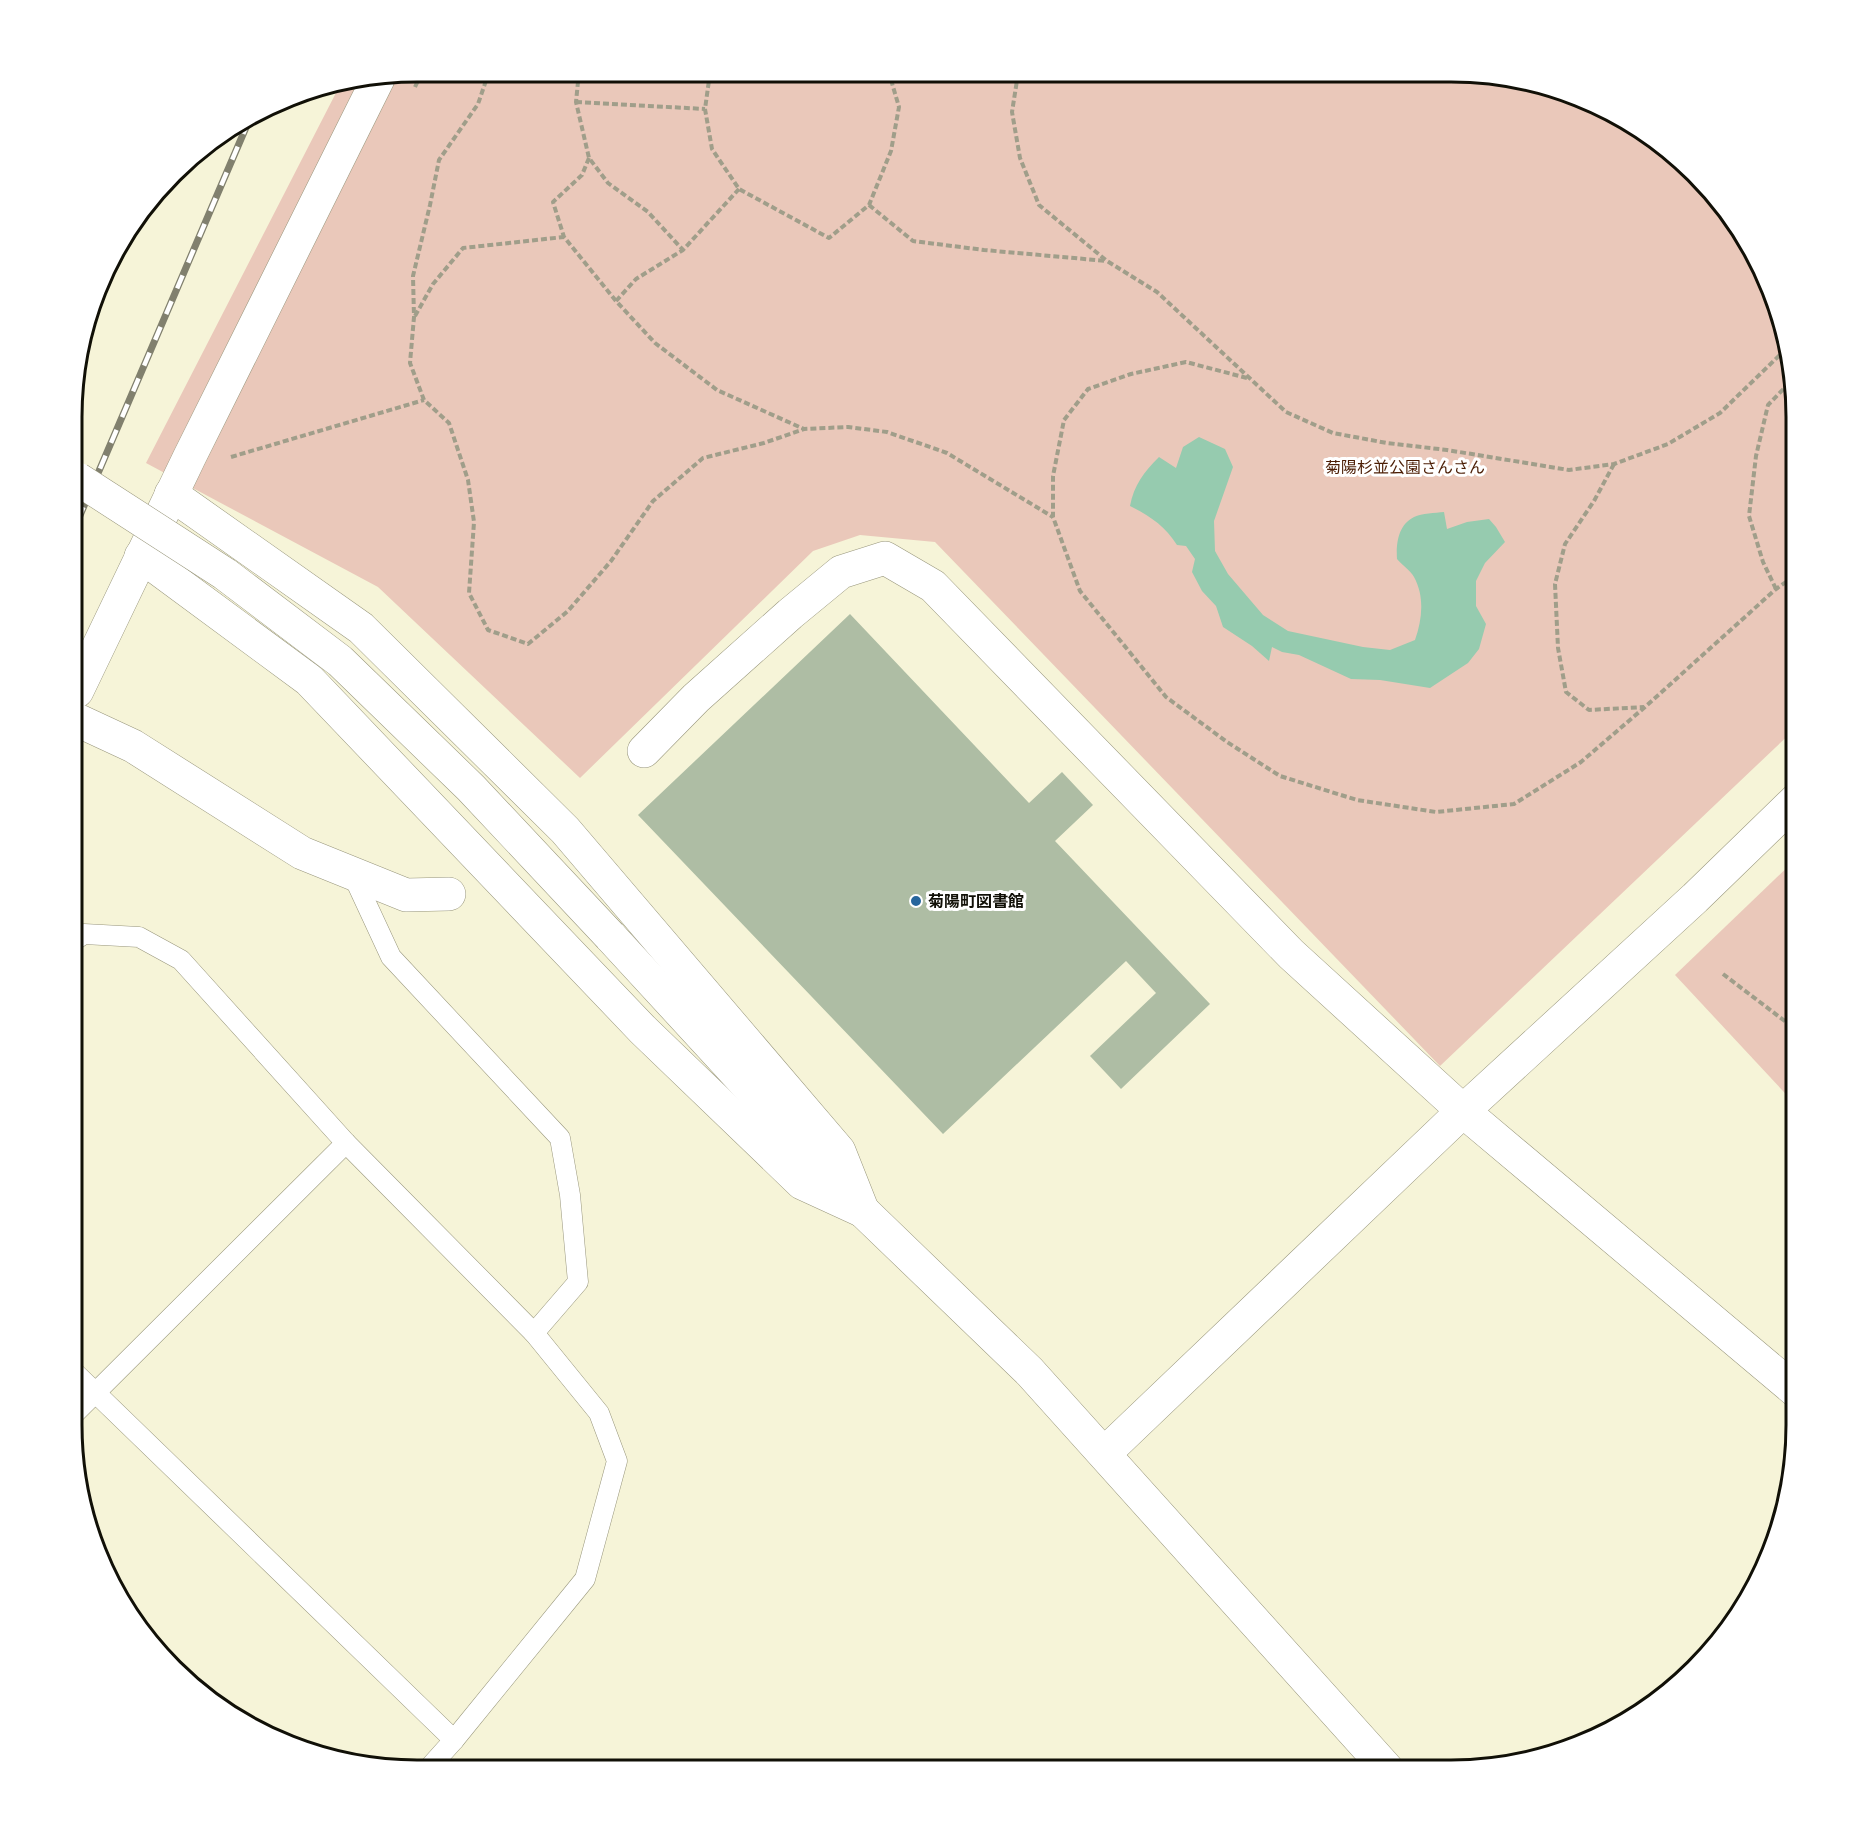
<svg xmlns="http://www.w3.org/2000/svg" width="1869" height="1842" font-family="'PT Sans','Noto Sans JP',sans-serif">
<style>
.green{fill:#eac8ba}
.water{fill:#96cbaf}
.building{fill:#aebda4}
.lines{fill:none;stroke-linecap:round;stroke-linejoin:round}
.service-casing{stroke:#98967c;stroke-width:21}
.minor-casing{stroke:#98967c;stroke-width:34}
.tertiary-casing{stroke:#98967c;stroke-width:34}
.path{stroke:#a09e8a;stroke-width:4;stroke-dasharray:6 3;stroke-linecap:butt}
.service{stroke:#fff;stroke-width:20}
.minor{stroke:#fff;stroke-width:33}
.tertiary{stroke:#fff;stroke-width:33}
.rail-casing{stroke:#81806e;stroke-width:7}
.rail{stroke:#fff;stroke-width:4.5;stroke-dasharray:14;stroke-linecap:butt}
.tertiary-bridge-casing{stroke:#98967c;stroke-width:34;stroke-linecap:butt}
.tertiary-bridge{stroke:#fff;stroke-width:33}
.poi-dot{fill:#27669d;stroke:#fff;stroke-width:2}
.labels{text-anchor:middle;stroke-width:6;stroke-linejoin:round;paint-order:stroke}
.park-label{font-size:16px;fill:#4b1d04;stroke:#fff}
.poi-label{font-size:16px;font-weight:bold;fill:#111007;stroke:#fff;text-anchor:start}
.rim{fill:none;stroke:#111007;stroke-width:3}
</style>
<rect width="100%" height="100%" fill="#f6f4d8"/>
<g class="green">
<path d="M418,72l1078,3 128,43 102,90 53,98 17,90v332l-356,338 -505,-524 -75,-7 -47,16 -233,227 -202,-191 -232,-124 194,-378z"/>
<path d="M1796,859v246l-121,-130z"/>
</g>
<path class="water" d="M1199,437l26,12 8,18 -19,54 1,30 13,23 35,41 25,16 75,16 27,3 25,-10c7,-20 10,-43 -1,-63 -3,-6 -12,-12 -17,-18 -1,-15 1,-34 17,-42 8,-4 21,-4 30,-5l3,17 20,-7 22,-3 7,8 9,15 -20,21 -9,18v25l10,18 -7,25 -11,14 -38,25 -50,-8 -29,-1 -52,-24 -17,-3 -10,-5 -3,14 -17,-15 -29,-19 -7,-21 -14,-15 -10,-19 3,-13 -9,-13 -9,-1c-12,-19 -27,-29 -47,-39 4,-21 14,-34 29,-49l17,11 7,-21z"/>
<path class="building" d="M850,614l179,189 33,-31 31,33 -38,36 155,163 -89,85 -31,-33 66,-63 -30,-32 -183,173 -305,-319z"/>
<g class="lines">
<g class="service-casing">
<g id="service">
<path d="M352,873l39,84 169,181 10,57 8,87 -44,51"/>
<path d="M75,940l9,-6 55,3 42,23 165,183 188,190 65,80 18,48 -32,118 -131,161 -26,29"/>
<path d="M73,1371l381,369"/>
<path d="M73,1415l273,-272"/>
</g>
</g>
<g class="minor-casing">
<g id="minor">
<path d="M171,494l190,134 204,202 274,321 23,58"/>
<path d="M141,556l168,124 334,350 159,153 61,28"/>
<path d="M77,691l112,-233 189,-379"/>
<path d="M77,720l56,26 169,107 104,42 43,-1"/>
<path d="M644,751l52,-53 94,-84 51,-42 44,-14 48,28 358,368 172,157 333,280"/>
</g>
</g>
<g class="tertiary-casing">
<g id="tertiary">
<path d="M610,936l253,275 167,161 357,397"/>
<path d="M1105,1453l358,-342 232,-213 101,-98"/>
</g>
</g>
<g class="path">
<path d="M489,72l-11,32 -39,56 -9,45 -17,71 1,41 -4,46 14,37 25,23 19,57 6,42 -5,71 19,37 40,14 40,-33 43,-50 42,-60 50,-43 61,-15 40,-14"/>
<path d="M579,72l-3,30 13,56 19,25 40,29 35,38"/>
<path d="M710,73l-5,36 7,40 27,40 90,49 40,-33 22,-54 8,-44 -10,-34"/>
<path d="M1018,74l-6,38 8,46 19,47 68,56 50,31 129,120 47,21 54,10 60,7 122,20 45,-6 54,-20 52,-31 67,-65"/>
<path d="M415,87l7,-15"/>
<path d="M576,102l129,7"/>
<path d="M589,158l-7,17 -29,27 11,35 52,64 39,42 62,47 87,39 44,-2 39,5 60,21 106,64"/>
<path d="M869,205l44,36 71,9 123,11"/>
<path d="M616,301l20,-22 47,-29 56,-61"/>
<path d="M415,316l18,-32 30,-36 101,-11"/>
<path d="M1247,378l-61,-16 -55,12 -43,15 -24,31 -11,56v41l27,74 86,106 61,45 53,34 77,24 79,12 78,-8 67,-42 64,-55 131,-118 20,-14"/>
<path d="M231,457l193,-57"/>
<path d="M1614,464l-20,37 -29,43 -10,40 3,64 8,44 23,18 55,-3"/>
<path d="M1776,589l-13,-27 -14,-46 7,-60 12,-51 25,-26"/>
<path d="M1723,974l67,51"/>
</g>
<use href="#service" class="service"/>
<use href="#minor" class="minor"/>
<use href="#tertiary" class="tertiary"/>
<g class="rail-casing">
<path id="rail" d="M78,520l169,-395"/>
</g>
<use href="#rail" class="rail"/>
<g class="tertiary-bridge-casing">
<path id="tertiary-bridge" d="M78,479l147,95 115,87 131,127 139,148"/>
</g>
<use href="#tertiary-bridge" class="tertiary-bridge"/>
</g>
<circle class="poi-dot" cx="916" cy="901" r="6"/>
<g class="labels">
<g class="park-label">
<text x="1405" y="473">菊陽杉並公園さんさん</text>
</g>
<g class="poi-label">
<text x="928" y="907">菊陽町図書館</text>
</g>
</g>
<path d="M0 0H1869V1842H0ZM417 82H1451A335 335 0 0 1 1786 417V1425A335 335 0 0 1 1451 1760H417A335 335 0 0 1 82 1425V417A335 335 0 0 1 417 82Z" fill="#fff" fill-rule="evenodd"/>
<path class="rim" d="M417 82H1451A335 335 0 0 1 1786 417V1425A335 335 0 0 1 1451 1760H417A335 335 0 0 1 82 1425V417A335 335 0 0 1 417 82Z"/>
</svg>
